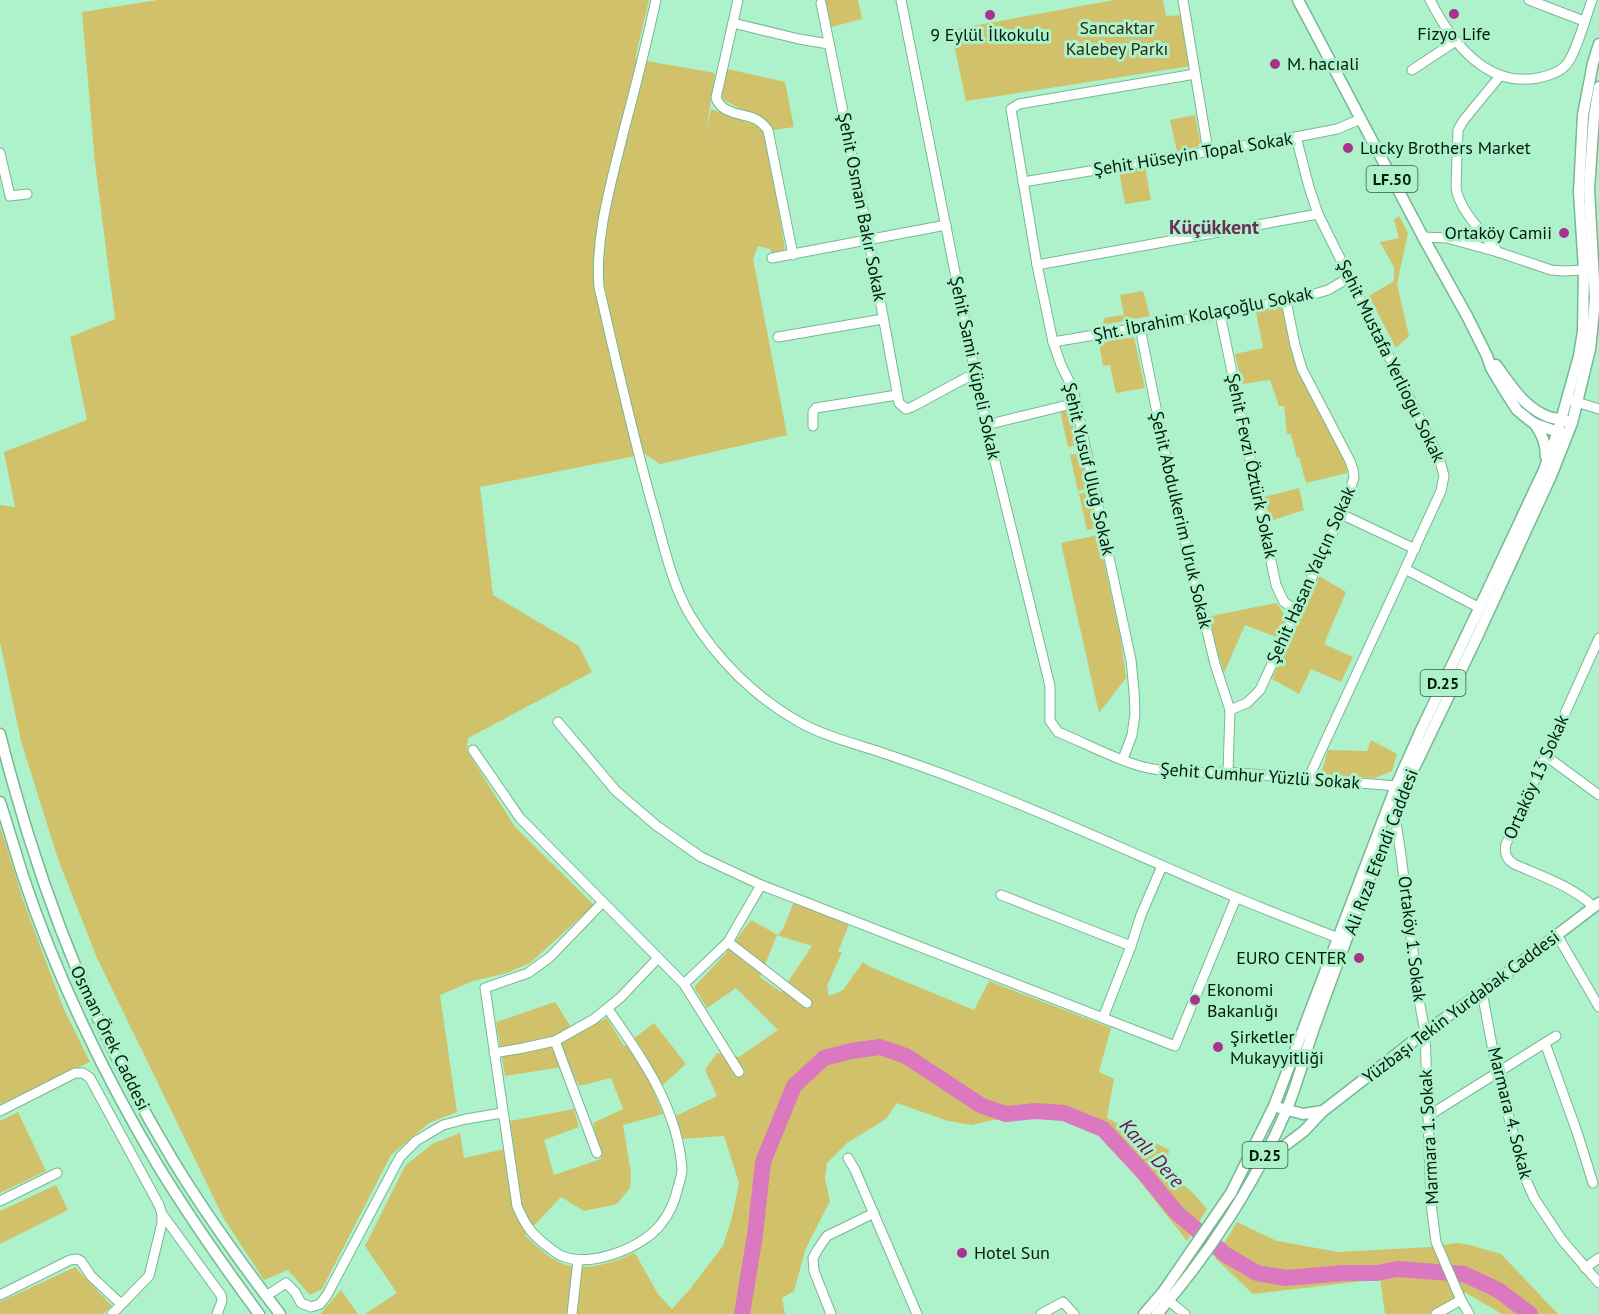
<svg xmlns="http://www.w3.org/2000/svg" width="1599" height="1314" font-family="'PT Sans',sans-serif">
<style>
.green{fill:#d1c16a;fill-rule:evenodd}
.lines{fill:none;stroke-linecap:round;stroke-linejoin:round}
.river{stroke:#dc78bf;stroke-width:16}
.minor-casing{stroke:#76b893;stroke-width:11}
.major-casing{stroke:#76b893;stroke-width:13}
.minor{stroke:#fff;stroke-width:9}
.major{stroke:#fff;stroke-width:10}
.poi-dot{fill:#a8338c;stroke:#aef2cb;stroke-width:2}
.labels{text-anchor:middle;stroke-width:6;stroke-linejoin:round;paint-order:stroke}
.shield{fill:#aef2cb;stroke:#365d48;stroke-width:1.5}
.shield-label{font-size:16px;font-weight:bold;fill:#021d10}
.park-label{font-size:18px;fill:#2d2914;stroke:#aef2cb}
.poi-label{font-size:18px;fill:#021d10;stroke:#aef2cb;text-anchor:start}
.street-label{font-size:18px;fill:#021d10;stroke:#aef2cb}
.neighbourhood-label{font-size:20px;font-weight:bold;fill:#692f59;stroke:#aef2cb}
.water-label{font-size:20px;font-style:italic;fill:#6b1058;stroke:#aef2cb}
</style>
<rect width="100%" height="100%" fill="#aef2cb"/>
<g class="green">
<path d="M158,0h491l-14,59 80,14 -9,60 5,-24 47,17 9,11 18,113 -13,3 -2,-4 -12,-3 -5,13 34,176 -127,29 -15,-10 -165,33 13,108 86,51 13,26 -124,66 -1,13 48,76 79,78 -64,58 -23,10 -34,8 -33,14 17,117 -28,11 -38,32 -69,134 -12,6 -22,-25 -24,10 -40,-61 -127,-261 -39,-99 -37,-118 -21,-99v-137l15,2 -11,-55 83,-32 -17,-83 45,-18 -20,-156 -13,-151z"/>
<path d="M824,0h34l4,19 -31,8z"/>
<path d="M1114,0h49l3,16 16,-1 9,51 -225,35 -15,-71z"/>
<path d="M727,69l58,13 9,45 -21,3 -9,-12 -29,-12 -11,-6 -3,-6z"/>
<path d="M1195,115l6,31 -24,5 -7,-31z"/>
<path d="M1145,166l6,34 -26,4 -6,-34z"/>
<path d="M1399,216l9,17 -11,51 12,52 -13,12 -27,-52 25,-15v-14l-14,-25 19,-4 -5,-18z"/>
<path d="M1143,291l7,25 -47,9 1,-7 20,-3 -4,-20z"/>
<path d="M1282,307l18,65 46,88 1,13 -41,10 -7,-26 -2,1 -6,-24h-4l-3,-28h-5l-9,-26 -28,4 -7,-30 28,-6 -7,-36z"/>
<path d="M1134,337l11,51 -29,5 -6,-28 -7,1 -4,-24z"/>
<path d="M1069,409l9,36 -10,2 -8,-36z"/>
<path d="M1080,453l8,35 -10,3 -8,-36z"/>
<path d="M1299,488l5,22 -34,11 -6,-24z"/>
<path d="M1089,492l8,36 -10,2 -8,-36z"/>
<path d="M1098,535l23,105 5,38 -27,35 -38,-170z"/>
<path d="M1319,576l27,16 -22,52 29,13 -12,25 -30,-13 -12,25 -27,-15z"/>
<path d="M1276,603c13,14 9,19 3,35l-34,-13 -21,48 -17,-56z"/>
<path d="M1371,740l26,14 -5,17 -17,7 -54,-4 7,-24 39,1z"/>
<path d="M0,826l23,74 40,107 27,55 -90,42z"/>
<path d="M794,902l55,22 -11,28h4l-15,34 2,10 14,-6 20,-28 5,4 106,44 15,-29 122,47 -12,44 15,7 -7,39 62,32 -3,20 26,22 15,17 -20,32 -63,-80 -25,-26 -35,-17 -29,-2 -42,4 -21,5 -24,-4 -51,-18 -11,16 -39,24 -20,20 -2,16 5,22 -24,47 -12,43 -12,7 3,16h-420l32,-21 -32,-47 40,-80 27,-22 28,-11 4,25 50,-11 -4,-26 64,-12 5,18 -35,13 10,35 47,-16 -8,-36 30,-14 -12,-31 -32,8 -10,-20 -64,10 -9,-54 59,-20 21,33 31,-17 17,28 30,-23 32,41 -32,29 9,21 -40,11 8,48 -1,15 -13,16 -33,7 -23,-14 -36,38c7,7 14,13 21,19 28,23 59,11 89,-1l23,41 14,15 18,-20 33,-43 9,-29 7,-34 -15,-47 -43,3 -5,-23 41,-20 -12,-26 12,-17 22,4 39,-27 -42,-42 -29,20 -13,-21 33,-35 24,-32 27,15 5,-6zM777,935l35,11 -31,46 -21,-15z"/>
<path d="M18,1112l28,59 -46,22v-72z"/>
<path d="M56,1185l12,25 -68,34v-33z"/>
<path d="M1237,1222l40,19 61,11 92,-5 27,-4 13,2 31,9 57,60h-56l-36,-21 -38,21h-43l-5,-35 -127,15 -38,-36z"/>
<path d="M75,1267l37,39 -9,8h-103v-12z"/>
<path d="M341,1290l17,24h-38z"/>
</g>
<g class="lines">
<path class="river" d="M742,1314l13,-79 8,-73 31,-76 30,-28 27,-7 29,-4 26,9 76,50 24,8 29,-3 29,2 39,16 41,44 32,39 50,43 31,18 29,5 58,-5h33l20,-4 67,5 34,16 32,24"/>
<g class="minor-casing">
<g id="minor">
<path d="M656,0c-10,45 -21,89 -33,134 -12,50 -28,102 -24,153 18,78 35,155 57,231 9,33 17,68 34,97 27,45 66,83 111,108 24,13 51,20 76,28 36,12 72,25 107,39 84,33 166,71 249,106 35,15 70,28 105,42"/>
<path d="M738,0l-22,98c6,16 24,15 37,20 6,2 11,7 15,12l25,125"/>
<path d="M901,0l74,373 11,52 64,261v35l8,11c27,11 54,26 82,34 29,8 59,7 88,6l168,14"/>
<path d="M1183,0l25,151"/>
<path d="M1430,0c21,41 55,88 108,78 10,-2 21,-5 28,-13 10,-11 20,-49 26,-65"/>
<path d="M1529,0l55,21"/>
<path d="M821,3l48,237 30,163 7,6 6,-2 63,-34"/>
<path d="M733,23l66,16 30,5"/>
<path d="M1412,70l44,-29"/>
<path d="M1296,137l13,50 9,27 121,243 5,19 -3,15 -133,288"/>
<path d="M0,153l10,43 17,-2"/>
<path d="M1023,182l273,-45 41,-8 24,-10"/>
<path d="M1423,237l24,1 51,14 53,18 13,1 20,-1"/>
<path d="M1498,252c-14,-18 -40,-43 -42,-65l2,-57 5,-9 37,-45"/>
<path d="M772,258l174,-33"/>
<path d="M1037,265l281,-51"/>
<path d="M1220,314l56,271 8,17 12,8"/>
<path d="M1140,328l31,154 44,182 15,46"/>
<path d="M778,337l105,-18"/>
<path d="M1053,342l167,-28 84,-17 24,-7 22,-13"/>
<path d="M1570,400l29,9"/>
<path d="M986,425l90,-22"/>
<path d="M813,426v-14l3,-4 81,-13"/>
<path d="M1341,514l74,35"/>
<path d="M1405,569l75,39"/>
<path d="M558,722l58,69 41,35 44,31 60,28 414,161 61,-148"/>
<path d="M473,750l47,68 164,166 55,88"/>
<path d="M1546,756l53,39"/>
<path d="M1123,759l9,-24 3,-21 -1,-23 -3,-31 -58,-271 -12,-24 -8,-23 -16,-77 -26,-156 8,-5 176,-30"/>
<path d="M1228,772l2,-62 17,-7 13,-13 81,-176 13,-36 -1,-8 -3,-9 -48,-92 -7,-24 -9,-44"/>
<path d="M1394,810l7,45 18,145 6,32 6,171 5,39 25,58 8,14"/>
<path d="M1001,895l130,51"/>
<path d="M603,902l-53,55 -22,16 -43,15 32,218c9,21 15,29 34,43 3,2 7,6 11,7 28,12 81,-8 99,-32 9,-11 14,-23 17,-37 2,-6 4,-12 4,-18 -4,-60 -40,-112 -74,-160"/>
<path d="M1594,907c-22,-21 -53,-31 -80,-43 -8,-5 -10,-11 -8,-20l93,-206"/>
<path d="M1557,935l42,72"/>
<path d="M728,942l79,61"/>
<path d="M684,984l44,-42 33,-57"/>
<path d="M1482,992l15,80 27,103 10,23 28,42 37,43"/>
<path d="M1103,1018l28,-72 10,-31 21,-49"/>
<path d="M555,1041l42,112"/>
<path d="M1545,1043l32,89 16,51"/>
<path d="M494,1053l29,-5 32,-7 39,-22 27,-22 37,-39"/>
<path d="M0,1111l75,-38h8l7,5 69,127 3,9v9l-13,53 -37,38"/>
<path d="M1428,1116l128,-80"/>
<path d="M848,1158l7,12 62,144"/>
<path d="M0,1201l57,-28"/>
<path d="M162,1214l59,81 1,6 -5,13"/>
<path d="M1585,1268l14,-10"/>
<path d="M0,1295l70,-35 7,-1 4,2 10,15 30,28"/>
<path d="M266,1296l20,-13 9,9 6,11 10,4 9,-3 7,-9 73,-138 16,-16 27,-16 23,-6 36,-6"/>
<path d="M1169,1301l16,13"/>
<path d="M572,1314l6,-54"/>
<path d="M831,1314l-17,-43 -1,-13 5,-9 9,-13 47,-23"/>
<path d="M1041,1314l22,-12 11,12"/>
<path d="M1436,1314l25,-14"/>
</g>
</g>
<g class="major-casing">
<g id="major">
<path d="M1298,0l125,237 44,79 20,40 4,12 12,20 14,22 11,9 7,5 29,10"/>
<path d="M1496,365c15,20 28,43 53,52 6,2 13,2 19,5"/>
<path d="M1535,424c7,11 11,19 11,33"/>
<path d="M0,734c8,34 18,67 28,100 35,113 82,222 143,323 33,55 70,106 109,157"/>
<path d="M0,802c8,24 15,49 23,74 32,97 81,199 134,288 31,51 66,101 102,150"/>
<path d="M1393,812l84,-175 74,-161 21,-53 18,-74 2,-18 3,-32 -6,-110 5,-73 5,-29"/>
<path d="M1280,1108l23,6 20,-3"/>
<path d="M1263,1161l24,-17 17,-13 19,-20 102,-79 57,-40 117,-89"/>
<path d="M1144,1314l19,-22 68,-99 43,-87 122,-320 25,-56 55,-115 68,-145 14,-39 21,-75 4,-25 1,-61 -5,-78 4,-77 10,-52 6,-19"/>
<path d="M1157,1314c51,-58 99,-132 129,-203 13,-30 20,-63 32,-94 19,-54 40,-108 60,-162"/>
</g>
</g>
<use href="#minor" class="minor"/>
<use href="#major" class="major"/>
</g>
<g class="poi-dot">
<circle cx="1454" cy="14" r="6"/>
<circle cx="990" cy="15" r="6"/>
<circle cx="1275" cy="64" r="6"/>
<circle cx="1348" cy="148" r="6"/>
<circle cx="1564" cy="233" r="6"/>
<circle cx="1359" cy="958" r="6"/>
<circle cx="1195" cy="1000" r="6"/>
<circle cx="1218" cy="1047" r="6"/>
<circle cx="962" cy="1253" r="6"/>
</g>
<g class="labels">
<g class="shield">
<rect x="1366.5" y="166" width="51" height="26" rx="4.5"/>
<rect x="1420.5" y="670" width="45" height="26" rx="4.5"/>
<rect x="1242.5" y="1142" width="45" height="26" rx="4.5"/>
</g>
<g class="shield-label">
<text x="1392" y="185">LF.50</text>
<text x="1443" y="689">D.25</text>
<text x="1265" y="1161">D.25</text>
</g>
<g class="park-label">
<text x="1117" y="34">Sancaktar<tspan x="1117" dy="21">Kalebey Parkı</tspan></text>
</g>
<g class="poi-label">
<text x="1454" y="40" text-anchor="middle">Fizyo Life</text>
<text x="990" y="41" text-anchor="middle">9 Eylül İlkokulu</text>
<text x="1287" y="70">M. hacıali</text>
<text x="1360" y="154">Lucky Brothers Market</text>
<text x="1552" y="239" text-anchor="end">Ortaköy Camii</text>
<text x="1347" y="964" text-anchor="end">EURO CENTER</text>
<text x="1207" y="996">Ekonomi<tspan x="1207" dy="21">Bakanlığı</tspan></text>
<text x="1230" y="1043">Şirketler<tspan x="1230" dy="21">Mukayyitliği</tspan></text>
<text x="974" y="1259">Hotel Sun</text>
</g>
<g class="street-label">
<text transform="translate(1193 154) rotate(-9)" y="6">Şehit Hüseyin Topal Sokak</text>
<text transform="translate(862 207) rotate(79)" y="6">Şehit Osman Bakır Sokak</text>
<text transform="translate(1203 314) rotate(-11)" y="6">Şht. İbrahim Kolaçoğlu Sokak</text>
<text transform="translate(1391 361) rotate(64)" y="6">Şehit Mustafa Yerliogu Sokak</text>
<text transform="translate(975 368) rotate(78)" y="6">Şehit Sami Küpeli Sokak</text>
<text transform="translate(1252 466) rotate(78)" y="6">Şehit Fevzi Öztürk Sokak</text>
<text transform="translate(1089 469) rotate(77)" y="6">Şehit Yusuf Uluğ Sokak</text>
<text transform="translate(1181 520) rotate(77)" y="6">Şehit Abdulkerim Uruk Sokak</text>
<text transform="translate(1311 575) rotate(-66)" y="6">Şehit Hasan Yalçın Sokak</text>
<text transform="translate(1260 776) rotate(4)" y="6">Şehit Cumhur Yüzlü Sokak</text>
<text transform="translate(1536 777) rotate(-66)" y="6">Ortaköy 13 Sokak</text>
<text transform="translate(1381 852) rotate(-69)" y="6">Ali Rıza Efendi Caddesi</text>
<text transform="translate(1412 939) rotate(83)" y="6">Ortaköy 1. Sokak</text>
<text transform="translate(1461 1007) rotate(-37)" y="6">Yüzbaşı Tekin Yurdabak Caddesi</text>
<text transform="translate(110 1038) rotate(64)" y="6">Osman Örek Caddesi</text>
<text transform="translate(1510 1113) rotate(76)" y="6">Marmara 4. Sokak</text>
<text transform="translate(1429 1137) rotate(-93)" y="6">Marmara 1. Sokak</text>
</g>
<g class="neighbourhood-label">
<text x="1214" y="234">Küçükkent</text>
</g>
<g class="water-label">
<text transform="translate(1152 1153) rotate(48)" y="7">Kanlı Dere</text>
</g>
</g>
</svg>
